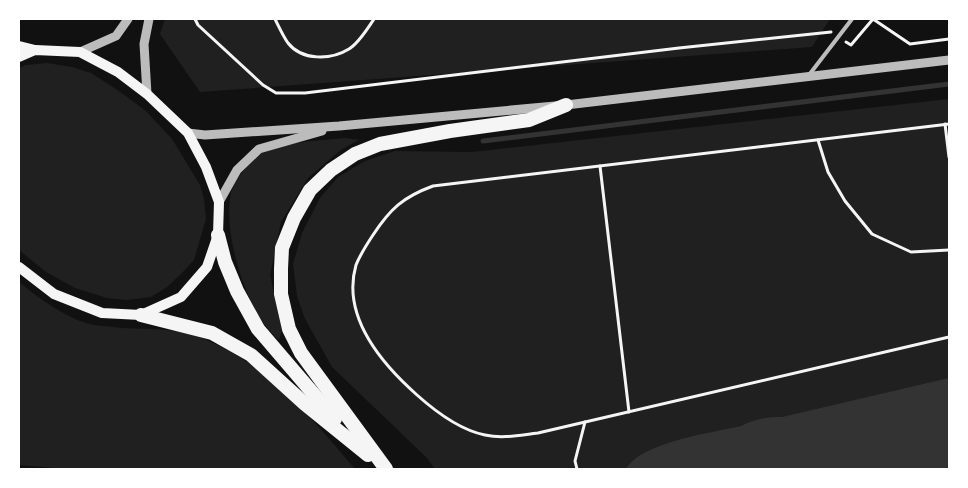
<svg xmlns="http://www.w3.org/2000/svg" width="968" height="488" font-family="Poppins,sans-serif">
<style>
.green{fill:#202020}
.water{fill:#333}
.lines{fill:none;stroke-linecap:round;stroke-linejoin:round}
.stream{stroke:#333;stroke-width:5}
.path{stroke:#f5f5f5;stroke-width:3}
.service{stroke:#bcbcbc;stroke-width:4}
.tertiary{stroke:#bcbcbc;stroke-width:9}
.secondary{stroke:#f5f5f5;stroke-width:10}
.trunk{stroke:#f5f5f5;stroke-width:14}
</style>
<rect width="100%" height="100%" fill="#111"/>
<g class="green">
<path d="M165,19h665l-18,28 -612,45 -40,-58z"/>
<path d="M47,63l25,4 19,6 25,16 30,22 26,28 28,46 4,14 2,20 -12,41 -13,14 -14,13 -16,10 -24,3 -20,-2 -32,-10 -29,-16 -27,-22v-182l7,-3z"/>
<path d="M949,99v370h-514l-9,-12 -94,-90 -27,-48 -8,-23 -4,-32 9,-31 18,-35 18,-21 27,-16 30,-10 77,1z"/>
<path d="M345,138l14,2 -17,9 -34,29 -27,44 -11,53 12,55 -3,10c-32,-25 -57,-107 -48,-147 2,-9 18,-32 26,-37 23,-15 62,-15 88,-18z"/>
<path d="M19,282c18,15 39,30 61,39 9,4 23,5 33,6 26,3 51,0 76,7 71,21 120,81 166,135h-288l-48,-4z"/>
</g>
<path class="water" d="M949,378v91h-323c16,-27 85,-36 115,-43 14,-7 25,-9 41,-9z"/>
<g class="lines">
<path class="stream" d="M483,141l466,-57"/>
<g class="path">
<path d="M195,19l3,6 65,60 13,8h29l374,-45 152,-16"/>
<path d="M275,19c4,8 8,17 13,24 14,18 43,17 61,6 10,-6 19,-21 25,-30"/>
<path d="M846,42l5,3 22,-26 37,25 39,-5"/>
<path d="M945,124l4,33"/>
<path d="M949,124l-516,62c-30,11 -43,23 -60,49 -6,9 -13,20 -17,30 -15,52 26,99 61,130 19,17 43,35 68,40 18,4 35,0 53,-2l411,-96"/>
<path d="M818,140l10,32 17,29 27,33 39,18 38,-2"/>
<path d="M600,166l29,246"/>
<path d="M577,469l-2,-8 10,-39"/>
</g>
<path class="service" d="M809,75l43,-56"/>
<g class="tertiary">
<path d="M80,52l36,-16 12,-17"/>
<path d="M147,94l-3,-50 5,-25"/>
<path d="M188,133l17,2 134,-9 227,-21 383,-45"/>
<path d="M219,202l18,-32 22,-21 63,-18"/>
</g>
<g class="secondary">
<path d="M19,46l16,4"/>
<path d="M19,57l16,-7 45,2 38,20 29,22 41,39 18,34 13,35 -1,33 -11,32 -26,30 -40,18 -39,-2 -48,-19 -35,-27"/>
</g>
<g class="trunk">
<path d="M218,235l7,27 12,29 21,38 77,90"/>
<path d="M141,315l71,18 39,22 54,49 63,51"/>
<path d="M386,469l-85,-116 -12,-24 -8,-35v-25l1,-21 12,-30 16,-28 21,-20 24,-16 25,-10 70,-13 79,-11 37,-15"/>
</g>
</g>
<rect width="968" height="488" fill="none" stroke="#ffffff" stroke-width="40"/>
</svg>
